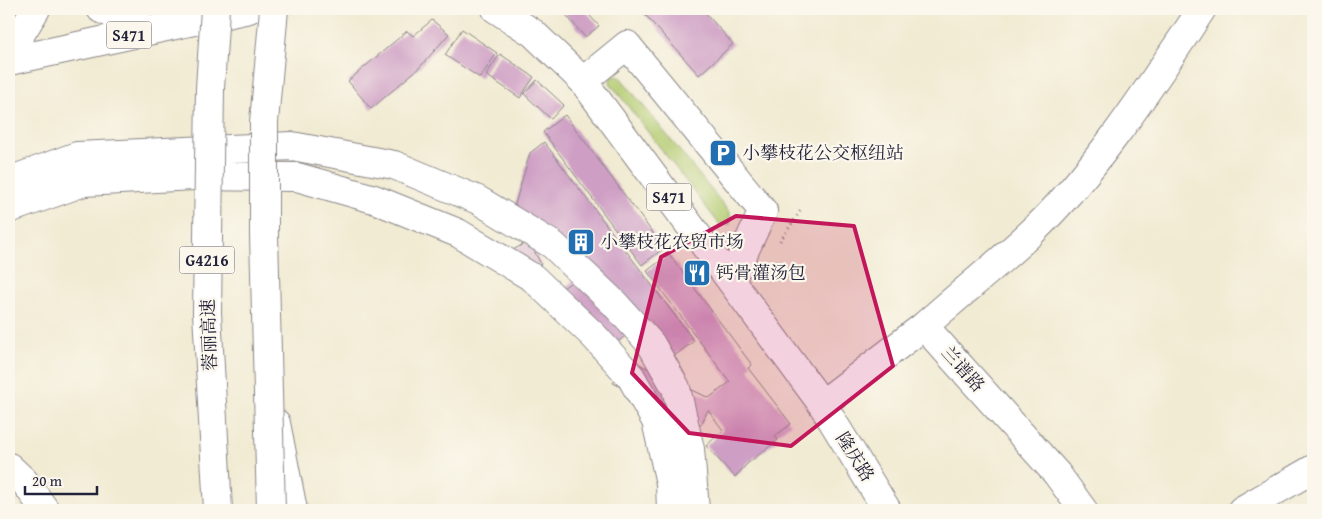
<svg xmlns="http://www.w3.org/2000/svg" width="1322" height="519" font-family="'Gentium Book Plus','Noto Serif SC',serif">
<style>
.green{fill:#b2cb70;stroke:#6a7656}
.building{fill:#ce9ec4}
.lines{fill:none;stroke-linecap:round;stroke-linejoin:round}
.minor-casing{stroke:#8a8687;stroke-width:30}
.major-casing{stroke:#8a8687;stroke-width:30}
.highway-casing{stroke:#8a8687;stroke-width:30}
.path{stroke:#8a8687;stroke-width:3;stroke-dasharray:1 4;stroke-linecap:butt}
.minor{stroke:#fff;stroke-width:28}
.major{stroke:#fff;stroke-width:28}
.highway{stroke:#fff;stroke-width:28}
.highway-bridge-casing{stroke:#8a8687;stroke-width:30;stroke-linecap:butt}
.highway-bridge{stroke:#fff;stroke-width:28}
.marked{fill:#c2185b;fill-opacity:0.2;stroke:#c2185b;stroke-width:4;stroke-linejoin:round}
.labels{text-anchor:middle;stroke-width:4.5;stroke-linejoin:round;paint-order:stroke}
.shield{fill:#fbf7ec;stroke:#636270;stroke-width:1}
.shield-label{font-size:16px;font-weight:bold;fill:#22223b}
.poi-label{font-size:18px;fill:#22223b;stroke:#fbf7ec;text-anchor:start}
.street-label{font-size:18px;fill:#22223b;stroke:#fbf7ec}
</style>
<rect width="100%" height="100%" fill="#fbf7ec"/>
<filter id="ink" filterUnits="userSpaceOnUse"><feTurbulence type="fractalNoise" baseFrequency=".02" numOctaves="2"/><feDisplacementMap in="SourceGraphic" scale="10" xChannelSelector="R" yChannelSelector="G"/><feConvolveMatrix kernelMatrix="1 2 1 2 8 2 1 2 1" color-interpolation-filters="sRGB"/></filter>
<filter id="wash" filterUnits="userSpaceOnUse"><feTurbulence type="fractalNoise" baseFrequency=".0096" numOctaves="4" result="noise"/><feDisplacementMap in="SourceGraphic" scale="20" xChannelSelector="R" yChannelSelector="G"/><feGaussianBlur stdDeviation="1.12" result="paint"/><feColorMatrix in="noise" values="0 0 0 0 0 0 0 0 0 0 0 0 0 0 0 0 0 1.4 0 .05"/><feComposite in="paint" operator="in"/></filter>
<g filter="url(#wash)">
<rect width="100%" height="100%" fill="#f1ebd3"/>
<path class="green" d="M611,75l9,2 110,136v11l-10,1 -110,-142z"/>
<g id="blocks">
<g class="building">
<path d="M570,9h14l15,17 -14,11 -20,-23z"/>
<path d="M640,9h62l31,35 -34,31z"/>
<path d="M432,20l17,14 -29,33 -49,42 -23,-28 59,-50 6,5z"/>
<path d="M462,29l35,24 -17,25 -35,-23z"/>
<path d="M500,54l34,23 -14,21 -34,-23z"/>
<path d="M537,80l27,25 -13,14 -27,-25z"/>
<path d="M565,115l99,133 -22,17 -99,-133z"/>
<path d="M544,142l150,199 -29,22 -37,-29 -13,10 -52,-56 10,-7 -58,-77 15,-51z"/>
<path d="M529,241l12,23 -25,13 -12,-22z"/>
<path d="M669,254l83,111 -4,3 43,56 -16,12 3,4 -30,23 -13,14 -29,-31 17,-16 -15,-20 -7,15 -88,-42 13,-25 83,40 21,-16 -83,-111z"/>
<path d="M1313,502v8h-14z"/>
</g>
</g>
</g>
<g filter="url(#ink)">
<use href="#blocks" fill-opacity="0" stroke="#8a8687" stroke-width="1"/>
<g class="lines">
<g class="minor-casing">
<g id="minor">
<path d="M101,9l50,21"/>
<path d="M583,81l44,-36 136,166 -32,69"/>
<path d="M924,326c36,-32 74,-62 109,-95 63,-60 120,-149 169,-222"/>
<path d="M822,404l102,-78 133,148 26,36"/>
<path d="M1242,510l71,-41"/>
</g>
</g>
<g class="major-casing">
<g id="major">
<path d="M496,9l37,24 50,48 239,323 65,106"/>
<path d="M9,61l240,-52"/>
</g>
</g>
<g class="highway-casing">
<g id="highway">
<path d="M9,53l27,-44"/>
<path d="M9,181l68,-25 215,-10 102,19 84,35 75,45 61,58 37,41 25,44 14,61 5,61"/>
<path d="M9,209l75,-27 109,-6 104,1 77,22 84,34 75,45 61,58 37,41 25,44 14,62 1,27"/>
<path d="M276,423l17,87"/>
<path d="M9,467l15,14 21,29"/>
</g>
</g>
<path class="path" d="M780,241l21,-31"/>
<use href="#minor" class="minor"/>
<use href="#major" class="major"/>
<use href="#highway" class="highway"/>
<g class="highway-bridge-casing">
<g id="highway-bridge">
<path d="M215,9l-5,79 -3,225 11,197"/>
<path d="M271,510l-7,-275v-113l10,-113"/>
</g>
</g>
<use href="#highway-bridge" class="highway-bridge"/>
</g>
</g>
<path class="marked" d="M736,216l118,10 39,140 -102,80 -102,-13 -57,-60 29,-116z"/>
<defs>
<g id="parking-square" transform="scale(1.4375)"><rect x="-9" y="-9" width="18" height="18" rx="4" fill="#1f6fb2" stroke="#fbf7ec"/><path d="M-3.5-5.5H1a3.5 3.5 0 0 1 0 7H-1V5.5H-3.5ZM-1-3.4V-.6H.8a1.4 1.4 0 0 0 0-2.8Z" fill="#fff"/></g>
<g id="building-square" transform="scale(1.4375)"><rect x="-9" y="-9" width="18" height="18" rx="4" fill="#1f6fb2" stroke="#fbf7ec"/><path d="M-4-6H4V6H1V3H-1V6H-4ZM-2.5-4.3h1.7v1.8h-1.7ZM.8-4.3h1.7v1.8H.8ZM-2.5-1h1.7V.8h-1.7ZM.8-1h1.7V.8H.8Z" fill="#fff"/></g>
<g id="restaurant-square" transform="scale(1.4375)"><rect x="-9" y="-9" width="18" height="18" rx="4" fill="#1f6fb2" stroke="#fbf7ec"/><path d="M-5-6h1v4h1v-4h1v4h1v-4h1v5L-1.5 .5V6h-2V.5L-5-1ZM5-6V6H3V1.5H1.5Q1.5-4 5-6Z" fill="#fff"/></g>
</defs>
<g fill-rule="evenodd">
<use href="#parking-square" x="723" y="153"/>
<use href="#building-square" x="581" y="242"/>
<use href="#restaurant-square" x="697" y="273"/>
</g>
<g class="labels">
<g class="shield">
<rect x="106.5" y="21.5" width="45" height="27" rx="4"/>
<rect x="646.5" y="183.5" width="45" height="27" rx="4"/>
<rect x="179.5" y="246.5" width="55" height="27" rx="4"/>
</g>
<g class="shield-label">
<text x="129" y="41">S471</text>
<text x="669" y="203">S471</text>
<text x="207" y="266">G4216</text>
</g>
<g class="poi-label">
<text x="742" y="159">小攀枝花公交枢纽站</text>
<text x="600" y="248">小攀枝花农贸市场</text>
<text x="716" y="279">钙骨灌汤包</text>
</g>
<g class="street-label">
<text transform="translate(209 335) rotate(-92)" y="6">蓉丽高速</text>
<text transform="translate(963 369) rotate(48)" y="6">兰谱路</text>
<text transform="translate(855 457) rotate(58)" y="6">隆庆路</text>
</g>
</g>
<rect width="1322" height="519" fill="none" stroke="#fbf7ec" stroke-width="30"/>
<path d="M25 486v8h72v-8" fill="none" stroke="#22223b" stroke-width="2.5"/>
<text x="32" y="486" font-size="15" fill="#22223b" stroke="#fbf7ec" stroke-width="4" paint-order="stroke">20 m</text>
</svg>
